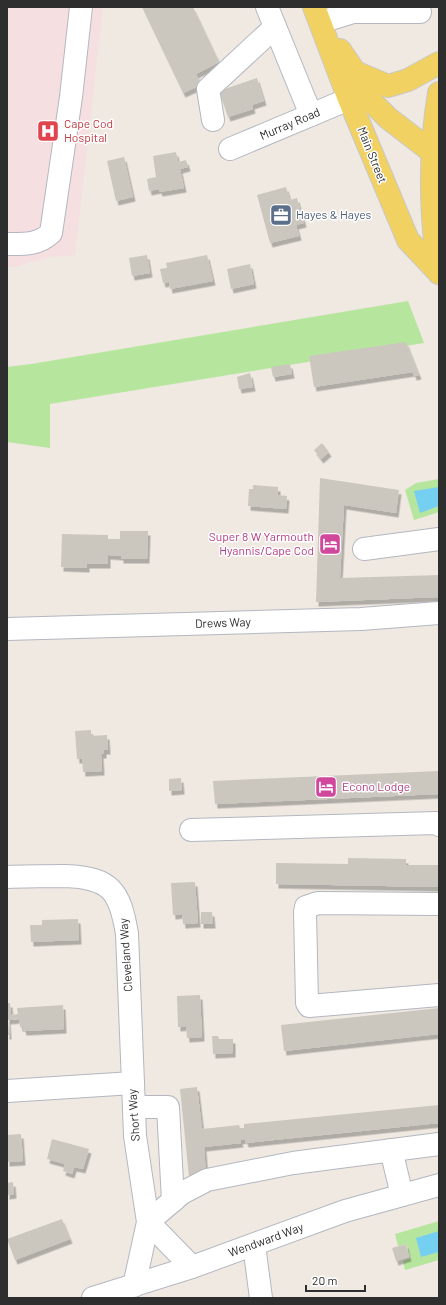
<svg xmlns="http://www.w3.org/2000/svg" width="446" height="1305" font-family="Barlow,sans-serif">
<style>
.medical{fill:#f5dfe0}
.green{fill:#b6e59e}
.water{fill:#75cff0}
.building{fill:#cbc7bf;filter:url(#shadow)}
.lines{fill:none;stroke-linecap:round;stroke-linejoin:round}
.minor-casing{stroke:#b4b7c1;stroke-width:24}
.major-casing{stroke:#c9c9c9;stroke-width:24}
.minor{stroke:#fff;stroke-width:22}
.major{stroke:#f2d163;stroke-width:22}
.labels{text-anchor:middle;stroke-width:3;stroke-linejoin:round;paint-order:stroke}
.health-label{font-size:12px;fill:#be3a42;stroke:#fff;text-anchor:start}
.street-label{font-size:12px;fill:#2e2e2e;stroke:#fff}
.service-label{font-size:12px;fill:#4e5e75;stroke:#fff;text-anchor:start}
.hotel-label{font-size:12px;fill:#b23c85;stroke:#fff;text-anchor:end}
</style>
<defs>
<filter id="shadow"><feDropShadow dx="2.5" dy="4.5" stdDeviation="0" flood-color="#0004"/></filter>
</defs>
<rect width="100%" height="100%" fill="#efe9e1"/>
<path class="medical" d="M7,7h96l-28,248 -25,2 -35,10h-8z"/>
<g class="green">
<path d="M408,301l16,42 -374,61v44l-43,-6v-75l24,-3z"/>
<path d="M439,479v33l-25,8 -9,-30 11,-7z"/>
<path d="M439,1221v39l-34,10 -2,-9 8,-3 -5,-14 -8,2 -3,-12z"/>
</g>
<g class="water">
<path d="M439,487v19l-19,7 -6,-22z"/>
<path d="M439,1231v21l-18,5 -5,-19z"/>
</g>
<g class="building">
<path d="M142,7h51l26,55 -23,12 5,11 -18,8z"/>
<path d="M257,78l7,23 -12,4 1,4 -25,8 -9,-26z"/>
<path d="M176,152l2,10 8,-2 2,7 -8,2 4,19 -24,4 -1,-3 -10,2 -2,-12 9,-2 -3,-21z"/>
<path d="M124,157l9,40 -17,4 -9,-40z"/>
<path d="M286,187l4,13 7,-2 7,25 -8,2 3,11 -29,7 -13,-48z"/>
<path d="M147,255l3,18 -18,3 -3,-18z"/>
<path d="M207,255l6,26 -43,8 -1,-7 -6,1 -3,-14 7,-1 -1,-5z"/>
<path d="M250,264l4,20 -23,5 -4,-20z"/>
<path d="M406,342l13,33 -5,1 -1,-4 -99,15 -5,-31z"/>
<path d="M290,364l2,10 -19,3 -2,-10z"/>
<path d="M250,373l3,14 -14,2 -2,-12z"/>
<path d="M322,443l7,9 -8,7 -7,-9z"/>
<path d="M320,478l79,12 -3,23 -52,-8 -4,73 99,-3v22l-123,5z"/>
<path d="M253,485l25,2v8l9,1 -1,13 -38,-3 1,-17h4z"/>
<path d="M120,531h28l-1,28h-26v-3l-13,-1v9h-21v4l-26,-1 1,-33 46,1v4h12z"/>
<path d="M91,730v6l16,-1 1,15h-4v4h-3l1,17 -19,1 -1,-13h-5l-2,-28z"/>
<path d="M439,771v23l-224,10 -2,-23z"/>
<path d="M181,778l1,12 -13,1v-12z"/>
<path d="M348,858l58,1v6h33v22l-163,-3v-21l72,1z"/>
<path d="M195,882l3,41 -15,1 -1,-10 -9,1 -2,-32z"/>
<path d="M201,912h11l1,12h-12z"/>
<path d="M78,919l1,21 -48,2 -1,-17h12v-5z"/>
<path d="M200,995l2,42 -15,1 -1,-12 -8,1 -1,-31z"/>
<path d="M7,1003h3l1,12 7,-1 -1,-6 46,-3 1,24 -40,2 -1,-4h-3l-1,-8 -11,1 1,15h-2z"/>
<path d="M439,1008v26l-155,17 -3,-26z"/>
<path d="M212,1036h6l1,3h14v14l-20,1z"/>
<path d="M197,1087l5,42 37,-4 1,3h4v-4l195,-19v18l-193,20 -1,-4 -5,1 1,3 -37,4 2,28 -17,2 -9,-88z"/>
<path d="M21,1134l2,27 -16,1v-27z"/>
<path d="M52,1139l37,10 -6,20 -9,-2 -2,7 -9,-3 2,-7 -18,-5z"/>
<path d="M13,1182l1,12 -7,1v-12z"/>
<path d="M62,1219l8,20 -55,21 -8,-21z"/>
<path d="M406,1244l3,13 -13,4 -4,-13z"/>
</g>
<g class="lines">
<g class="minor-casing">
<g id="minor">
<path d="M267,7l44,108"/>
<path d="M352,7l1,5h67"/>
<path d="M321,22l32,-10"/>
<path d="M213,120l-5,-31 67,-62"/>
<path d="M230,149l119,-50"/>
<path d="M7,244c17,0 31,1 44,-11l20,-136 10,-90"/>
<path d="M364,549l75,-10"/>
<path d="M7,629l354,-10 78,-6"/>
<path d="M191,830l245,-7 3,2"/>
<path d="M7,877c20,-1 39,-1 59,-1 45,2 54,15 61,58l6,149"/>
<path d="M439,904l-121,-1 -12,4 -1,5 2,91 2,3 130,-11"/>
<path d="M7,1091l126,-8 2,53 13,86 -14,64"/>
<path d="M134,1107h34l5,94"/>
<path d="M391,1150l11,45"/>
<path d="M254,1245l7,53"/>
<path d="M192,1267l-44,-45 34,-29 25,-13 86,-17 146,-19"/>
<path d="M93,1298l99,-31 153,-56 94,-26"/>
</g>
</g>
<g class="major-casing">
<g id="major">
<path d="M314,7l35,92 59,141 31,33"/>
<path d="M340,50l15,22 17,30 16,16 44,34"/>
<path d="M355,72l33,14 20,-6 31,-17"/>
<path d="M439,93c-10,60 -9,120 0,180"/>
</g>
</g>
<use href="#minor" class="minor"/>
<use href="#major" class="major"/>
</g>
<defs>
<g id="hospital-square" transform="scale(1.15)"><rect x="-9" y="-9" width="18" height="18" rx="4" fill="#e0444e" stroke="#fff"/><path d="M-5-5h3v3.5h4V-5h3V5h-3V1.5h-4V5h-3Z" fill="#fff"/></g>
<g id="office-square" transform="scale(1.15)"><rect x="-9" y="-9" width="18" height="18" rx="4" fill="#5c6f8a" stroke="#fff"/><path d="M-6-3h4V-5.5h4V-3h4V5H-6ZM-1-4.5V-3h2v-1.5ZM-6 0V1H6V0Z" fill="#fff"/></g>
<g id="hotel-square" transform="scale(1.15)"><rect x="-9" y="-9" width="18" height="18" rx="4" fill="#d1479c" stroke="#fff"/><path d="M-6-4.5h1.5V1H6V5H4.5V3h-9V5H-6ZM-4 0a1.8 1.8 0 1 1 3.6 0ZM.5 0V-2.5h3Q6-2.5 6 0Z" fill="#fff"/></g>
</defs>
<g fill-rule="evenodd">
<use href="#hospital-square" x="48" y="131"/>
<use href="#office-square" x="281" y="215"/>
<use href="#hotel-square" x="330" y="544"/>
<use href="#hotel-square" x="326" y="787"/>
</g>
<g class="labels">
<g class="health-label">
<text x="64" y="128">Cape Cod<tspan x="64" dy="14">Hospital</tspan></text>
</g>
<g class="street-label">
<text transform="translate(290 124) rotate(-23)" y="4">Murray Road</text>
<text transform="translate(372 155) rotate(68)" y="4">Main Street</text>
<text transform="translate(223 623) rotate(-2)" y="4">Drews Way</text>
<text transform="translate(126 955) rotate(-94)" y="4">Cleveland Way</text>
<text transform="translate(134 1115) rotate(-94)" y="4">Short Way</text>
<text transform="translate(266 1240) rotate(-20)" y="4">Wendward Way</text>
</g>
<g class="service-label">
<text x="296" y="219">Hayes &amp; Hayes</text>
</g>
<g class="hotel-label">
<text x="314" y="541">Super 8 W Yarmouth<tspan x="314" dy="14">Hyannis/Cape Cod</tspan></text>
<text x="342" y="791" text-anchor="start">Econo Lodge</text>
</g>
</g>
<rect width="446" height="1305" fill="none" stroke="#2e2e2e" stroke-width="16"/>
<path d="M306 1285v6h59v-6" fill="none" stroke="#2e2e2e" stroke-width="2"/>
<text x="312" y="1285" font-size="12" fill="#2e2e2e" stroke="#ffffff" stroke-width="3" paint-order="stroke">20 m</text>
</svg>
